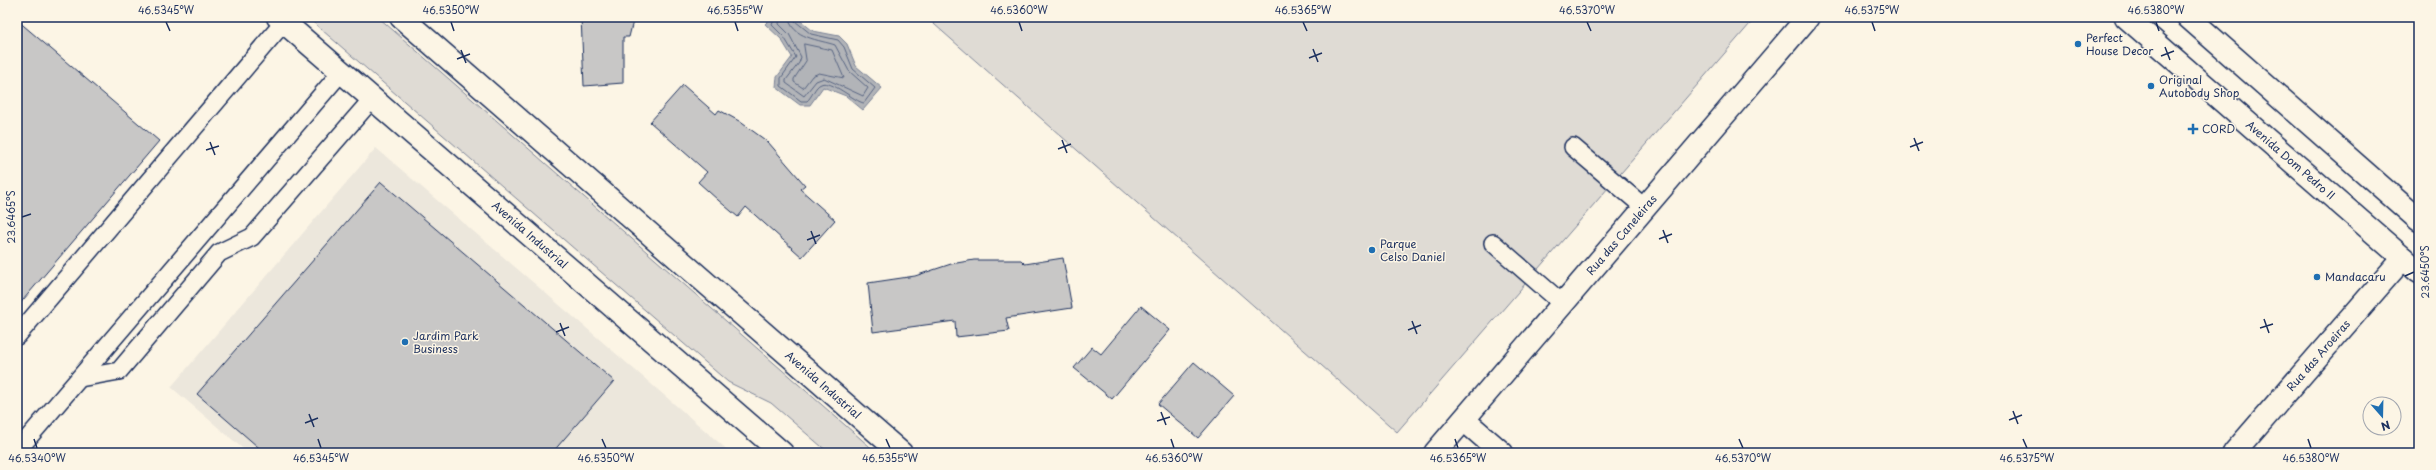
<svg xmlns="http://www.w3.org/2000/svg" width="2436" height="470" font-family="'Playpen Sans',sans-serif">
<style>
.built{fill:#ece7dc}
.green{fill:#dfdbd4;stroke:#7d8599}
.water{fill:#b2b4b8;stroke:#767f94}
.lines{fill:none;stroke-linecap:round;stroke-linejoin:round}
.shore{stroke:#576482;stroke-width:1}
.building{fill:#c8c7c6;stroke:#1b2f5e}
.lane-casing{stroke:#1b2f5e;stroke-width:20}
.street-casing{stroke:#1b2f5e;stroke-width:25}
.primary-casing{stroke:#1b2f5e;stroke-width:25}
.lane{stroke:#fcf5e5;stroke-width:17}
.street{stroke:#fcf5e5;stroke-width:22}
.primary{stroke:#fcf5e5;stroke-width:22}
.ticks{fill:none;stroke:#1b2f5e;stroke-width:1.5}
.poi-dot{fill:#1f6fb2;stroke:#fcf5e5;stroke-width:1.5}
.labels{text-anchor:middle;stroke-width:3;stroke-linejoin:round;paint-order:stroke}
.poi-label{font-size:11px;fill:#1b2f5e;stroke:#fcf5e5;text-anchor:start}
.street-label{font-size:11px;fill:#1b2f5e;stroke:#fcf5e5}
.neatline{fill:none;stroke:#1b2f5e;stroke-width:1.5}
.ticks-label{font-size:10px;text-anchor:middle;fill:#1b2f5e}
</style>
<rect width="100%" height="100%" fill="#fcf5e5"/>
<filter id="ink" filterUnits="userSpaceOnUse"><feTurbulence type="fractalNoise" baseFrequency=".025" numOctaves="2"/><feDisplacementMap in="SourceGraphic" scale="8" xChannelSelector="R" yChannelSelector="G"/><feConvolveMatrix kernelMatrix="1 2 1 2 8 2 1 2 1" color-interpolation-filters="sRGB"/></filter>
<g filter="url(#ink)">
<path class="built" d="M376,148l201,172 154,133h-483l-77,-66z"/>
<g class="green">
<path d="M307,17h71l499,436h-48l-58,-50 -43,-21z"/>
<path d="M926,17h830l-359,415z"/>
</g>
<path class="water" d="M772,17h24l17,14 26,5 8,8 9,22 26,22 -19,22 -17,-14 -23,-9 -13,18h-10l-24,-18 1,-10 15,-20 -11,-18 -16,-15z"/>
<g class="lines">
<g class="shore">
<path d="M775,17l-3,8 12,12 12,20 -15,21v8l20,15h6c5,-4 8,-15 14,-17 10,-5 34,18 43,19l11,-15 -22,-19 -9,-22 -6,-7 -27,-6 -16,-13 -1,-4"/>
<path d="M780,17l-1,7 10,10 12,23 -2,6 -13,17v3l18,13 12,-15 8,-3 39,18 5,-8 -19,-17 -14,-26c-14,-5 -45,-7 -46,-28"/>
<path d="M804,44l28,6 12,28 -25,-5 -7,3 -9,12 -9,-6v-3l12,-18z"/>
</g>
</g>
<g class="building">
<path d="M581,17h53l-5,20h-6v46l-39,3z"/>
<path d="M17,20l142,121 -142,166z"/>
<path d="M683,85l33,29 3,-4 20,11 29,21 37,43 -5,4 35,31 -33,37 -56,-50 -8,10 -20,-17 -20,-18 9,-10 -57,-50z"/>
<path d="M381,182l233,199 -62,72h-287l-68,-59z"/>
<path d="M1063,258l9,50 -66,10 3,13 -53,6 -1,-16 -82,11 -5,-49 47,-7 36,-12 23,-4h47l4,4z"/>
<path d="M1141,306l29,24 -58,69 -38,-31 18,-21 9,7z"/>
<path d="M1194,362l40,34 -36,42 -40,-34z"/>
</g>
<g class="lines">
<g class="lane-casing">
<g id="lane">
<path d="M1573,147l72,61"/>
<path d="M1493,243l70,61"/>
<path d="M17,336l267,-314"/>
<path d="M80,378l39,-7 100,-118 33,-16 121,-139"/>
<path d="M17,451l325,-380"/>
</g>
</g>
<g class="street-casing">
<g id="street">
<path d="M1464,420l38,33"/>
<path id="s1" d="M1435,453l373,-436"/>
<path id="s2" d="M2234,453l169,-195"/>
</g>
</g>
<g class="primary-casing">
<g id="primary">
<path id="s3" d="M278,17l504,436"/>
<path id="s4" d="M401,17l500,436"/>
<path id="s5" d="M2126,17l293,255"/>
<path d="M2188,17l231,203"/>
</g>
</g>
<use href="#lane" class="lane"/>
<use href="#street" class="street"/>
<use href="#primary" class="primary"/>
</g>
</g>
<path class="ticks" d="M166,22l4,9M451,22l3,9M735,22l3,9M1019,22l3,9M1303,22l4,9M1587,22l4,9M1872,22l3,9M2156,22l3,9M2165,47l5,13M1313,49l5,13M461,50l5,13M2161,56l13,-5M1309,58l13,-5M457,59l13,-5M1914,138l5,13M1062,140l5,13M210,142l5,13M1910,147l13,-5M1058,149l13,-5M206,150l13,-4M22,217l9,-3M1663,230l5,13M811,231l5,13M1659,239l13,-5M807,240l13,-5M2405,276l9,-4M2264,319l5,14M1412,321l5,13M560,323l5,13M2260,328l13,-4M1408,330l13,-5M556,332l13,-5M2013,411l5,13M1161,412l5,13M309,414l5,13M2009,420l13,-5M1157,421l13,-4M305,423l13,-5M34,439l3,9M318,439l3,9M602,439l4,9M886,439l4,9M1171,439l3,9M1455,439l3,9M1739,439l4,9M2023,439l4,9M2308,439l3,9"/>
<g class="poi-dot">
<circle cx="2078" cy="44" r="4"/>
<circle cx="2151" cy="86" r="4"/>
<path d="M2191 123h4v4h4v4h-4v4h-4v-4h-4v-4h4z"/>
<circle cx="1372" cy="250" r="4"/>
<circle cx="2317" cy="277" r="4"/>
<circle cx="405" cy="342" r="4"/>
</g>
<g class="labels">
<g class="poi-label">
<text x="2086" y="42">Perfect<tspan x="2086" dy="13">House Decor</tspan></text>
<text x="2159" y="84">Original<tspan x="2159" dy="13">Autobody Shop</tspan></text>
<text x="2202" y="133">CORD</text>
<text x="1380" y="248">Parque<tspan x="1380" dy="13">Celso Daniel</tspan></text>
<text x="2325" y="281">Mandacaru</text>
<text x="413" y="340">Jardim Park<tspan x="413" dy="13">Business</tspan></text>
</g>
<g class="street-label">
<text dy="4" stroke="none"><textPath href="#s5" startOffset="218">Avenida Dom Pedro II</textPath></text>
<text dy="4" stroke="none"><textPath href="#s3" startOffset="333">Avenida Industrial</textPath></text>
<text dy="4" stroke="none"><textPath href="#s1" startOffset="287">Rua das Caneleiras</textPath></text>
<text dy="4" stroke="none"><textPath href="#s2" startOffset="129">Rua das Aroeiras</textPath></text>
<text dy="4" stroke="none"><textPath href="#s4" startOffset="560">Avenida Industrial</textPath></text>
</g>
</g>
<rect width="2436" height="470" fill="none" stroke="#fcf5e5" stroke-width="44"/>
<g transform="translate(2382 416) rotate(160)"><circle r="19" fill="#fcf5e5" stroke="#a2a6af"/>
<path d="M0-3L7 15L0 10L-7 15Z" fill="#1f6fb2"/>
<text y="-6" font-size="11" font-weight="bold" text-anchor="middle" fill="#1b2f5e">N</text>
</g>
<rect x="22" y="22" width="2392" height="426" class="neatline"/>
<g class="ticks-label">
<text x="166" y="14">46.5345°W</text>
<text x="451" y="14">46.5350°W</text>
<text x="735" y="14">46.5355°W</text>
<text x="1019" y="14">46.5360°W</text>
<text x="1303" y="14">46.5365°W</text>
<text x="1587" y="14">46.5370°W</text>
<text x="1872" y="14">46.5375°W</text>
<text x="2156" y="14">46.5380°W</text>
<text transform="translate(11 217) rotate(-90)" y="4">23.6465°S</text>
<text transform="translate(2425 272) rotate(-90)" y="4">23.6450°S</text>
<text x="37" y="462">46.5340°W</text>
<text x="321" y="462">46.5345°W</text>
<text x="606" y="462">46.5350°W</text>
<text x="890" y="462">46.5355°W</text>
<text x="1174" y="462">46.5360°W</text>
<text x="1458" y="462">46.5365°W</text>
<text x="1743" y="462">46.5370°W</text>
<text x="2027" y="462">46.5375°W</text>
<text x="2311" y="462">46.5380°W</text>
</g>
</svg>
